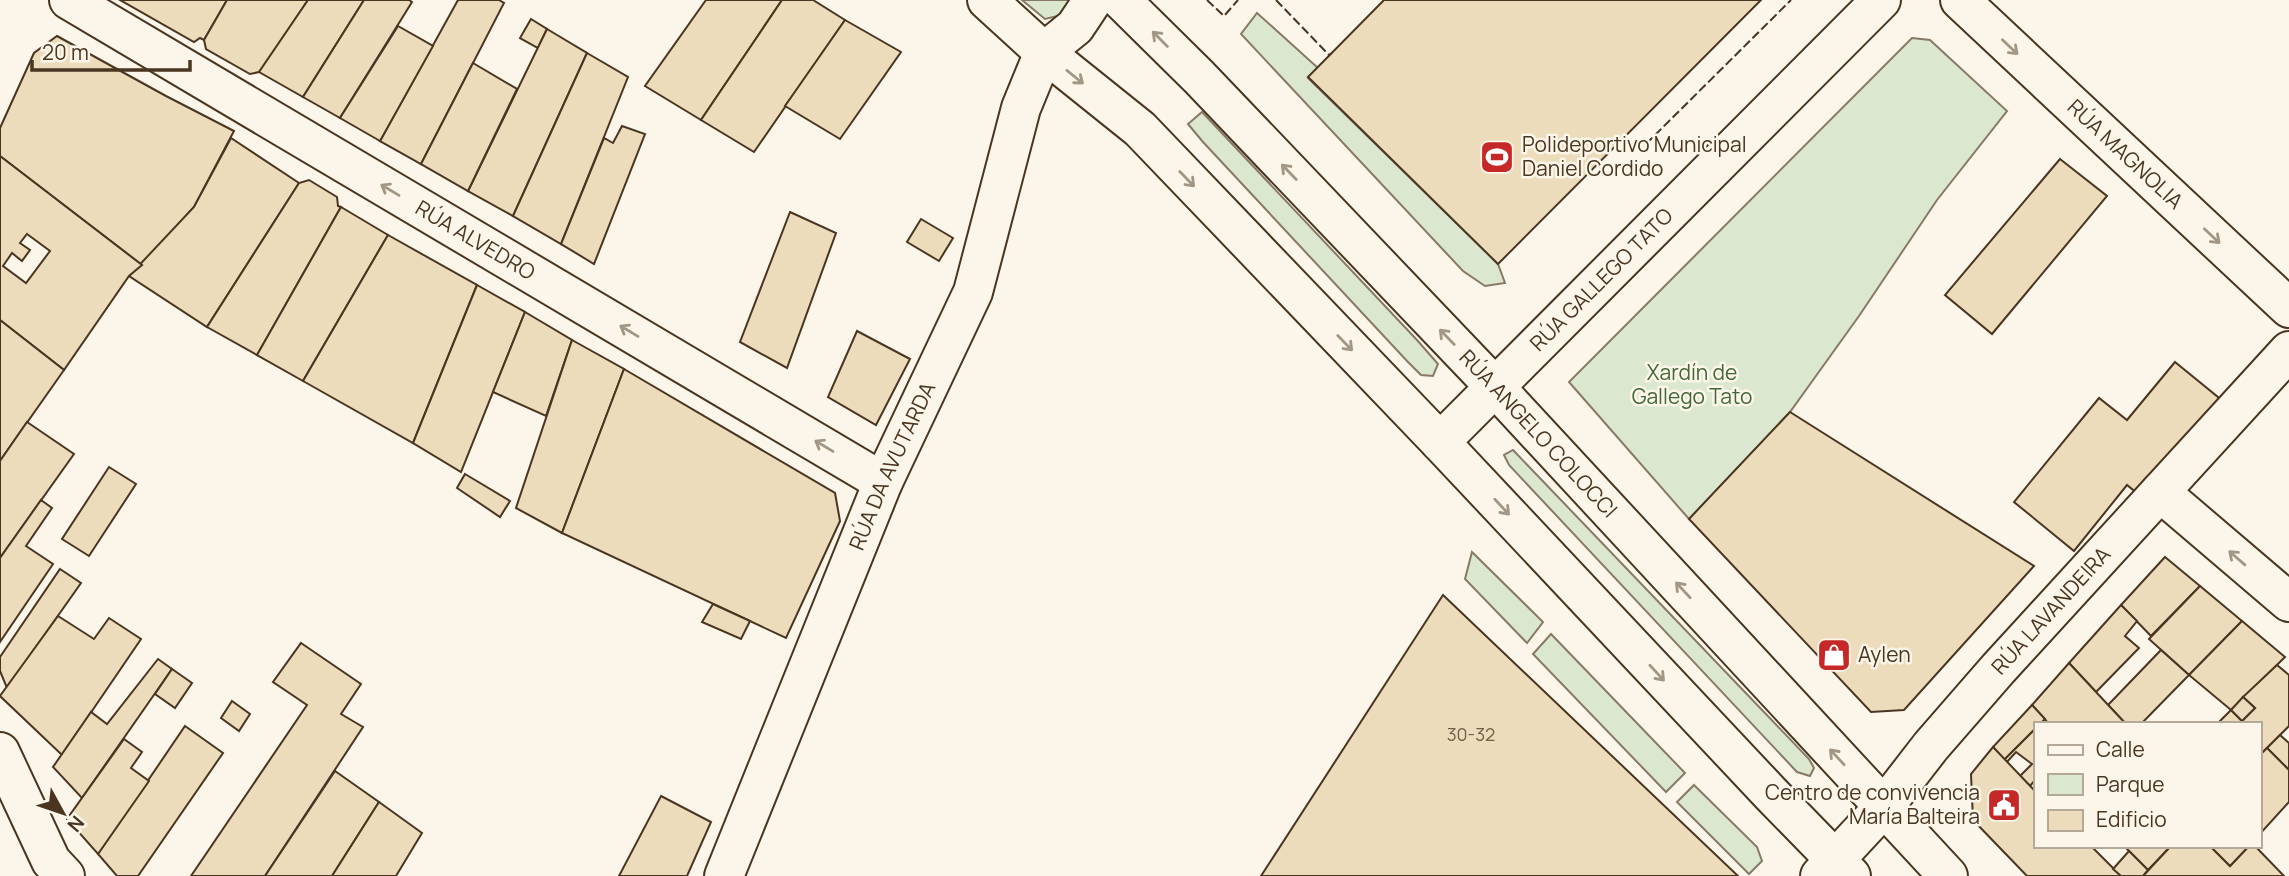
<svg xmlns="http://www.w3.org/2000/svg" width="2289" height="876" font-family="Manrope,sans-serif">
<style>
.green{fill:#dce7d0;stroke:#887966;stroke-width:2}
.building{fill:#ecdcbc;stroke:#4a3520;stroke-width:2;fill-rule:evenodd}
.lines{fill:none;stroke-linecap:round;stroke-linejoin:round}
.minor-casing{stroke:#4a3520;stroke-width:42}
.minor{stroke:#fbf6e9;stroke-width:38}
.fence{stroke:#4a3520;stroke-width:2;stroke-dasharray:9 3.5;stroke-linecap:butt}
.oneway{stroke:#a29684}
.labels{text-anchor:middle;stroke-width:5;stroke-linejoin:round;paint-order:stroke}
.number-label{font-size:18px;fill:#725f47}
.poi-label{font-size:21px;fill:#4a3520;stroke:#fbf6e9;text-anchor:start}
.street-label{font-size:21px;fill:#4a3520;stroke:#fbf6e9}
.park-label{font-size:21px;fill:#436837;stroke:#fbf6e9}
</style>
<rect width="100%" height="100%" fill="#fbf6e9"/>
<g class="green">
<path d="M1022,0h50l-6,14 -21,5z"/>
<path d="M1257,13l61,55 -10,10 190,186 7,19 -20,3 -22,-15 -222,-237z"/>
<path d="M1912,38l18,2 77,71 -70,89 -78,116 -69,96 -101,107 -120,-137z"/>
<path d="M1202,112l215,228 21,24 -5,12 -12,-1 -14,-14 -204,-219 -15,-18z"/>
<path d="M1513,450l296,309 5,9 -4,8 -13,-4 -288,-307 -5,-10z"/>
<path d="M1472,552l71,70 -16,21 -62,-64z"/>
<path d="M1551,634l134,139 -19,19 -133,-138z"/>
<path d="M1694,785l63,62 5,14 -13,13 -72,-72z"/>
</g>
<g class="building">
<path d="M120,0h107l-23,40 -4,-2 -6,4z"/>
<path d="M227,0h81l-45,68 -4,4 -9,2 -44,-25 -2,-9z"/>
<path d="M308,0h56l-61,97 -44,-25z"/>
<path d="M364,0h45l3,2 -72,116 -37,-21z"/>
<path d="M458,0h41l5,3 -83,161 -41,-23z"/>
<path d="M706,0h76l-81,120 -56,-34z"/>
<path d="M782,0h31l32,20 -91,132 -53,-32z"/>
<path d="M1384,0h377l-263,264 -190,-187z"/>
<path d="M531,19l16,10 -9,19 -18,-10z"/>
<path d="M845,20l56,32 -61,87 -55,-33z"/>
<path d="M398,26l35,20 -53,95 -40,-23z"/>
<path d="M547,29l40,24 -74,163 -45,-25z"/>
<path d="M57,36l109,60 68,35 -40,76 -52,58 -142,-109v-28l34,-75z"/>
<path d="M587,53l41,24 -67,167 -48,-28z"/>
<path d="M473,63l44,26 -49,102 -47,-27z"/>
<path d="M622,126l23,8 -51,130 -33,-20 43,-106 9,5z"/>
<path d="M231,138l68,45 -92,144 -78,-51 65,-69z"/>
<path d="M0,156l142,109 -13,11 -65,94 -64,-50zM27,234l23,17 -24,32 -23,-17 9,-13 10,8 8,-11 -10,-7z"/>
<path d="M2060,159l47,37 -115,138 -47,-39z"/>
<path d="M309,180l28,17 1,9 3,1 -84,148 -50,-28 92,-144z"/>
<path d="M341,207l47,28 -85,146 -46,-26z"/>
<path d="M790,212l46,21 -49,135 -47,-26z"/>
<path d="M921,219l32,19 -14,23 -32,-19z"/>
<path d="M388,235l89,50 -64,158 -110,-62z"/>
<path d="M477,285l48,27 -64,160 -48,-29z"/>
<path d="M525,312l47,28 -26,76 -53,-24z"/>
<path d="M0,320l64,50 -64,91z"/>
<path d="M857,331l53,28 -34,66 -48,-28z"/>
<path d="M572,340l52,29 -62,164 -46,-25z"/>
<path d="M2175,362l49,40 -80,97 -17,-14 -53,66 -60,-49 85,-104 28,22z"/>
<path d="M624,369l211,124 5,28 -54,117 -224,-105z"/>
<path d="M1790,412l244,154 -130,144 -33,2 -182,-193z"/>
<path d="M27,422l47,32 -74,104v-97z"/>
<path d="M109,467l27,17 -47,72 -27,-17z"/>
<path d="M465,474l45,27 -10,16 -43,-29z"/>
<path d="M41,500l11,8 -26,38 27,18 -53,78v-84z"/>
<path d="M2165,557l35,29 -49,50 -30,-31z"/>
<path d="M60,569l21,14 -74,105 -7,-17v-14z"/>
<path d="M2200,586l42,35 -53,54 -40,-36z"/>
<path d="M1443,595l295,281h-477z"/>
<path d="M713,604l37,17 -9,18 -39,-17z"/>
<path d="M2121,605l16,16 -12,15 14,12 -43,44 -27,-29z"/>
<path d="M58,616l36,23 15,-21 32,21 -79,116 -62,-59z"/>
<path d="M2242,621l43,36 -54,53 -42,-35z"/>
<path d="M301,643l60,41 -20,30 22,13 -98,149h-74l116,-171 -34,-23z"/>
<path d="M2161,650l28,25 -48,49h-15l-18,-19z"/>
<path d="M158,659l14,10 -90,129 -29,-31 38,-55 16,12z"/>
<path d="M2069,663l27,29 30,32h-77l-17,-19z"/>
<path d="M2277,665l12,10v51l-30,30v-32h-42l14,-14 11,11 13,-13 -12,-11z"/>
<path d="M172,669l20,14 -17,25 -20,-14z"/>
<path d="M2243,697l12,11 -13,13 -11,-11z"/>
<path d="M232,701l18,13 -11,17 -18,-13z"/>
<path d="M2032,705l13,14 -5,5h-5v5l-31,31 -11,-13z"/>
<path d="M185,726l38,27 -85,123h-21l-19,-22z"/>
<path d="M2035,729v51l-5,6 -10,-10 12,-12 -16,-12 -9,10 -3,-2z"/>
<path d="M2280,735l9,8v27l-22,-22z"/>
<path d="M124,739l18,13 -11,16 18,13 -51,73 -31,-35z"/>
<path d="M1993,747l42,44v55h56l30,30h-94l-54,-56 -2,-46z"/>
<path d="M2267,748l22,22v32l-30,33v-79z"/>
<path d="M335,771l44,31 -47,74h-67z"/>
<path d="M661,796l50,26 -24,54h-68z"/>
<path d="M379,802l43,31 -26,43h-64z"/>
<path d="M2124,846h41l3,3 -20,21z"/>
<path d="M2171,846h39l20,20 19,-20h6l29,30h-141z"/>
<path d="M2210,846h39l-19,20z"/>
<path d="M2129,851l19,19 -5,6h-22l-8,-7z"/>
</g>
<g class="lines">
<g class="minor-casing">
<g id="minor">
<path id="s1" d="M69,0l814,482"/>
<path d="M987,0l57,52 96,77 300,313 332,353 79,81"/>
<path id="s2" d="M1121,0l78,77 295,309 454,490"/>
<path id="s3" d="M1960,0l329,308"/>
<path id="s4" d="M1440,442l441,-442"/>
<path d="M2160,492l129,110"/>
<path d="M0,752l51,109 14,15"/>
<path id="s5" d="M724,876l159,-394 90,-190 48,-184 23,-56 31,-25 18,-27"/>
<path id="s6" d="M1820,876l63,-68 48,-62 67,-77 291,-318"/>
</g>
</g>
<use href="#minor" class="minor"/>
<g class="fence">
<path d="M1207,0l17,16 14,-16"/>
<path d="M1276,0l53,55 3,-2"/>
<path d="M1646,144l145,-144"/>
</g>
</g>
<defs><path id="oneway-shaft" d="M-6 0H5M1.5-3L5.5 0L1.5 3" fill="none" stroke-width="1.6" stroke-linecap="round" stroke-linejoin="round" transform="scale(1.75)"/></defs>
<g class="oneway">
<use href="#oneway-shaft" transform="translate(1160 39) rotate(-135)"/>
<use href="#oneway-shaft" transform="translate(2010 47) rotate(43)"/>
<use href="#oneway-shaft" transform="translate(1075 77) rotate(39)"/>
<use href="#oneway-shaft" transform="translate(1289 172) rotate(-134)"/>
<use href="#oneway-shaft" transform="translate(1187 179) rotate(46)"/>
<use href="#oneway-shaft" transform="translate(390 190) rotate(-149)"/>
<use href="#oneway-shaft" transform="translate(2212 236) rotate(43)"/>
<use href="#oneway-shaft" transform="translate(629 331) rotate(-149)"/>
<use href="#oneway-shaft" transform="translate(1447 337) rotate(-134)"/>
<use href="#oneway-shaft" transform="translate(1345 343) rotate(46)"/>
<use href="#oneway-shaft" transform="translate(824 446) rotate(-149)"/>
<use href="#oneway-shaft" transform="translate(1502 507) rotate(47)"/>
<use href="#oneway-shaft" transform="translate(2237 558) rotate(-139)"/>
<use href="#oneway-shaft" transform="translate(1683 590) rotate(-133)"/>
<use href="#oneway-shaft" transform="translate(1657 673) rotate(47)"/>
<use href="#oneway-shaft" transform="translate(1837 757) rotate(-133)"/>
</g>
<defs>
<g id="stadium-square" transform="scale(1.75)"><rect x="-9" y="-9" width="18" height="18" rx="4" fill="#c62828" stroke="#fbf6e9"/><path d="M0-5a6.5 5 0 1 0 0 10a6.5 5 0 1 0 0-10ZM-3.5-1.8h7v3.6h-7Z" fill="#fff"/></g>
<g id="shop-square" transform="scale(1.75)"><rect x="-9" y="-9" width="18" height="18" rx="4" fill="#c62828" stroke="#fbf6e9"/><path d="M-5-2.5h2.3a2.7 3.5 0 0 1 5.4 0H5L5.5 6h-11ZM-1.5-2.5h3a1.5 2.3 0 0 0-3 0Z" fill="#fff"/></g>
<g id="civic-square" transform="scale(1.75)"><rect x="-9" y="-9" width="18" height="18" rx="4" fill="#c62828" stroke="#fbf6e9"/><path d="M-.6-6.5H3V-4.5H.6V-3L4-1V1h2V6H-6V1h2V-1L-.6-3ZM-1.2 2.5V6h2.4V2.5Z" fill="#fff"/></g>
</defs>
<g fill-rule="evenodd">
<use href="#stadium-square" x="1497" y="157"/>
<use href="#shop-square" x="1834" y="655"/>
<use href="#civic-square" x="2004" y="805"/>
</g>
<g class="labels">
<g class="number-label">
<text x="1471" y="741">30-32</text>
</g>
<g class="poi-label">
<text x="1522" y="152">Polideportivo Municipal<tspan x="1522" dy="24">Daniel Cordido</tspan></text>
<text x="1858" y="662">Aylen</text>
<text x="1980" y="800" text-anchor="end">Centro de convivencia<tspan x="1980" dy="24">María Balteira</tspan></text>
</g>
<g class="street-label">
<text dy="7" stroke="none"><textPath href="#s3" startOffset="226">RÚA MAGNOLIA</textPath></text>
<text dy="7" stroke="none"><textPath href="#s1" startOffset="472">RÚA ALVEDRO</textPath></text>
<text dy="7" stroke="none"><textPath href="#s4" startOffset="229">RÚA GALLEGO TATO</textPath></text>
<text dy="7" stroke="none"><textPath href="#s2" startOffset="602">RÚA ANGELO COLOCCI</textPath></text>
<text dy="7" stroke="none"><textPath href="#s5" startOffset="443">RÚA DA AVUTARDA</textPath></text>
<text dy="7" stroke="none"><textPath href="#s6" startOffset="352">RÚA LAVANDEIRA</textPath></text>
</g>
<g class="park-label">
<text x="1692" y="380">Xardín de<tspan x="1692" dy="24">Gallego Tato</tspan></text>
</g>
</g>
<rect x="2034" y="722" width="228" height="126" fill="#fbf6e9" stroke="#b4a999" stroke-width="2"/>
<rect x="2048" y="745" width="35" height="10" fill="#fbf6e9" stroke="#b4a999" stroke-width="2"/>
<text x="2096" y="757" font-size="21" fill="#4a3520">Calle</text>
<rect x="2048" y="774" width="35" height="21" fill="#dce7d0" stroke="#b4a999" stroke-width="2"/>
<text x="2096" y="792" font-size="21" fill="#4a3520">Parque</text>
<rect x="2048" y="810" width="35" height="21" fill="#ecdcbc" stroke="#b4a999" stroke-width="2"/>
<text x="2096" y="827" font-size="21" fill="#4a3520">Edificio</text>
<g transform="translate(63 813) rotate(130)" stroke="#fbf6e9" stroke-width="5" paint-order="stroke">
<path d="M0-5L12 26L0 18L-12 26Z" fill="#4a3520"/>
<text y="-10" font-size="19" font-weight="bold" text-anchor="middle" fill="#4a3520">N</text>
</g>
<path d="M32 60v10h158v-10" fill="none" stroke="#4a3520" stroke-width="3.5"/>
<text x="42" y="60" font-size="21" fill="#4a3520" stroke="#fbf6e9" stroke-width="5" paint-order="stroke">20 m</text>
</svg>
